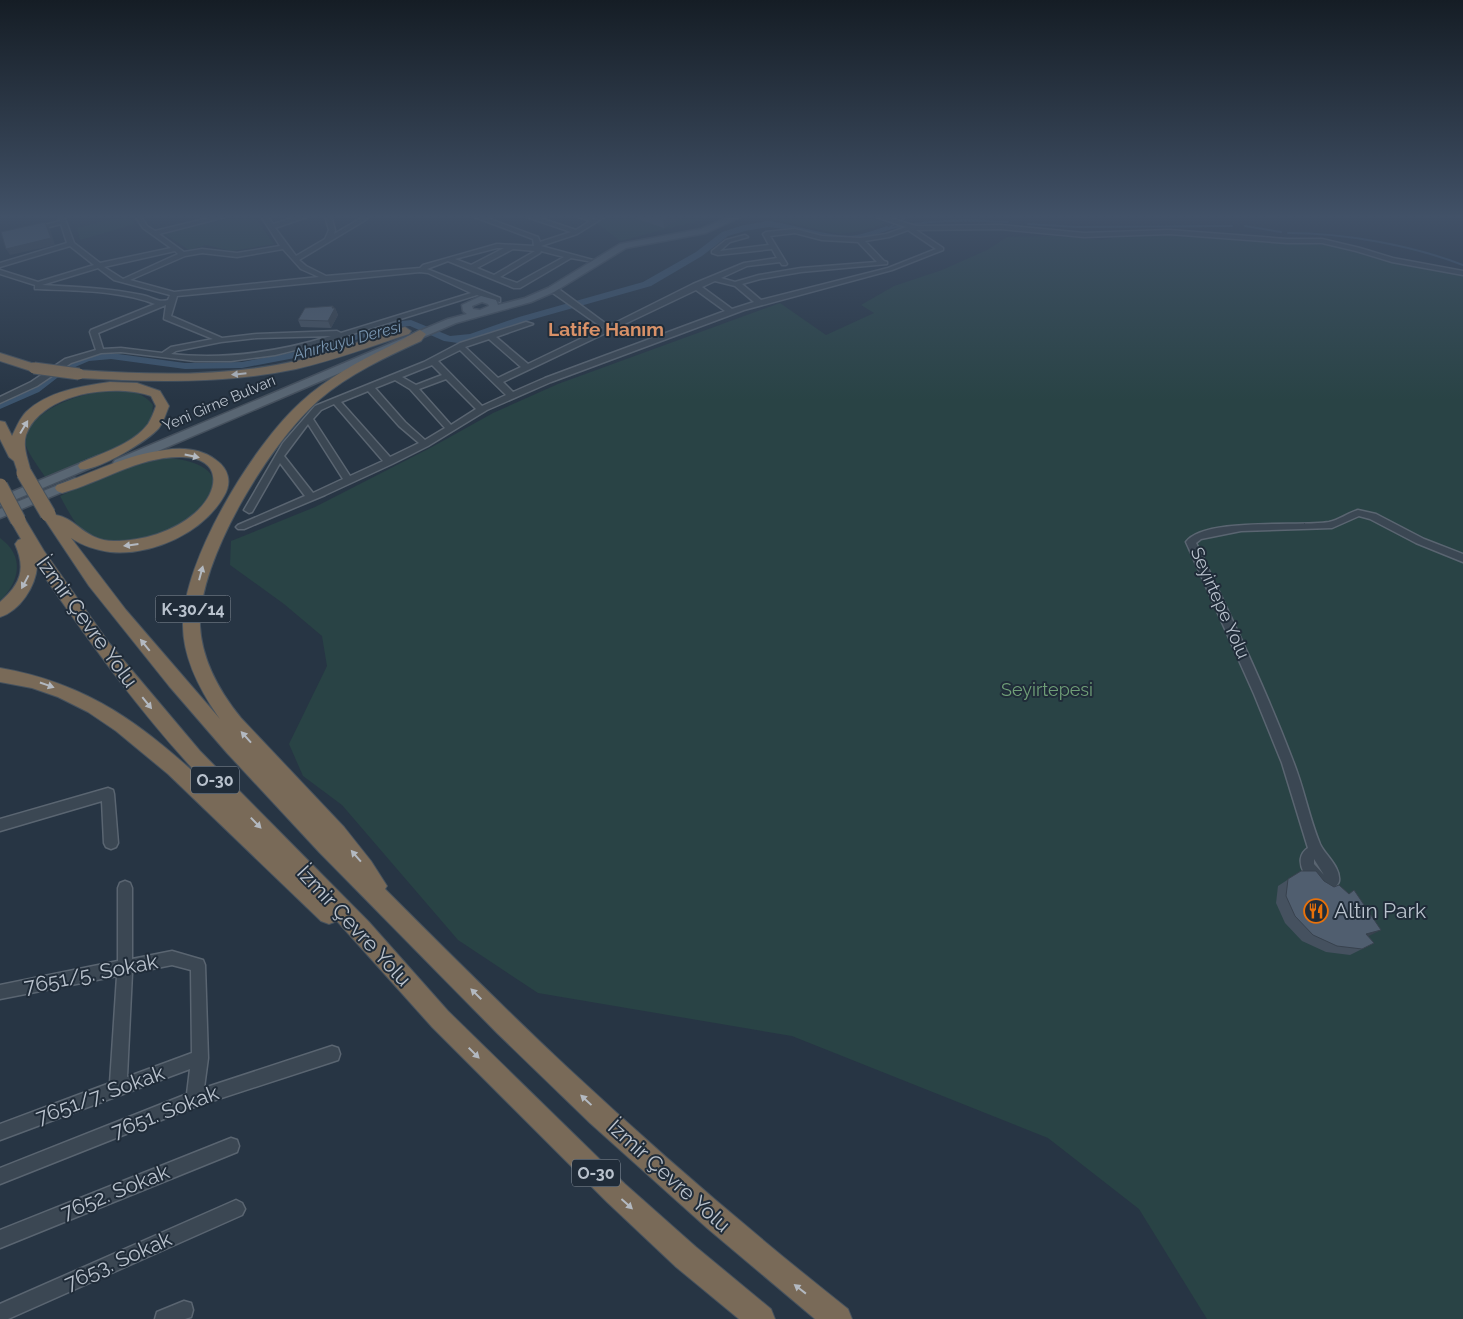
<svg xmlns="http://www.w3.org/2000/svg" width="1463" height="1319" font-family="Raleway,sans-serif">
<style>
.green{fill:#294345}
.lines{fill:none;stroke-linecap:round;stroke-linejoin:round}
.stream{stroke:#3c546d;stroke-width:2}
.river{fill:#3c546d;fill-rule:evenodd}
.minor-casing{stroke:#5a6571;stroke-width:3}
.major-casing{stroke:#45505d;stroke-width:3}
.highway-casing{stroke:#46525e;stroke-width:2}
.minor{fill:#3b4753;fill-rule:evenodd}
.major{fill:#596673;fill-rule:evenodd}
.highway{fill:#796a58;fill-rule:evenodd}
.highway-bridge-far1-casing{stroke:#46525e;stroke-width:13;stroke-linecap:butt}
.highway-bridge-casing{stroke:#46525e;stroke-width:17;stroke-linecap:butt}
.highway-bridge-far1{stroke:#796a58;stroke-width:11}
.highway-bridge{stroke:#796a58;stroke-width:15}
.wall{fill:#45515f}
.shaded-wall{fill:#38424e}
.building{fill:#505e6f;stroke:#38424e}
.oneway{fill:#b3b9c1}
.labels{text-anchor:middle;stroke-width:4;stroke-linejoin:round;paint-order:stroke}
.far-street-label{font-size:15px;fill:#b9c2cd;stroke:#202c39}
.far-water-label{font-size:16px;font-style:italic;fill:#7895b0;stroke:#202c39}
.shield{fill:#202c39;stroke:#8b95a1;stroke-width:1}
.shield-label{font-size:16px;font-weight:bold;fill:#b9c2cd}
.street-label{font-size:18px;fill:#b9c2cd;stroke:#202c39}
.park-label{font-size:18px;fill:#6f9e77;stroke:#202c39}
.far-district-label{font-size:19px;font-weight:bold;fill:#d89168;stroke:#202c39}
.near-street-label{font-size:21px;fill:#b9c2cd;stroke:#202c39}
.near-poi-label{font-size:21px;fill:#b9c2cd;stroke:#202c39;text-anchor:start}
</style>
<rect width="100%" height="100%" fill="#273544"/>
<g class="green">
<path d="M126,216h3l6,8 -55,16 -3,-12z"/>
<path d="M254,216l20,28 -42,7 -26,-6 -17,5 -26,-17 73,-16z"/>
<path d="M609,216h108l-97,25 -23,-18z"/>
<path d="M756,216h108l20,7 -5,3 -24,6 -16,2z"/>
<path d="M1132,234h45l161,12 52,16 73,14v1043h-256l-68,-110 -91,-71 -256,-102 -254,-43 -80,-53 -116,-135 -39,-29 -14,-32 38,-78 -5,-30 -38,-32 -54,-39 1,-24 84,-34 117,-60 61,-34 65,-29 222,-81 46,32 48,-22 -13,-8 33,-19 48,-16 45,-20 20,-13 48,-1 47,4z"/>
<path d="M112,390c17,1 30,1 41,15 -1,4 0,9 -1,12 -9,26 -81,50 -106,61 -6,-9 -23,-31 -22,-41 1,-4 5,-10 8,-13 21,-23 51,-30 80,-34z"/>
<path d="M169,458c84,8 33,66 -14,79 -9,3 -21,3 -31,4 -13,1 -24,3 -36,-5 -11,-7 -22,-29 -28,-40 36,-16 70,-32 109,-38z"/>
<path d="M0,538c25,18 20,43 0,63z"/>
</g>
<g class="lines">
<g class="stream">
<path d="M1028,224l49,3 155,-1"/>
<path d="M1245,226l36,6"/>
<path d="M889,228l18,-12"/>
<path d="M887,229c40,-10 80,-10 121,-7"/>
<path d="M1288,233c56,0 123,12 175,32"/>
</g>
<path class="river" d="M769,221c24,3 66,18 88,14 10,-2 20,-6 30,-9l5,3 -36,12 -24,-1 -40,-10 -23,-3 -24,4 -17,5 -26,20 -51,30 -124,35 -50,18 -19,4 -14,-2 -34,-15 -12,1 -98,30 -58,11 -57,1 -74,-10 -22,2 -23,10 -27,21 -39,17v-9l31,-14 27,-19 29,-12 24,-2 74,10 57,-1 52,-10 99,-30 18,-2 39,16 20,-2 49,-17 124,-35 53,-30 26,-20 22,-7z"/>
<g class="minor-casing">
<g id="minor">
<path d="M58,216h6l10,27 26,20 71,-15 -28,-20 -8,-12h6l6,10 8,5 62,-15h12l-70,18 25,18 18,-3 35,4 43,-7 -19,-30h6l6,8 26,-8h11l-35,12 21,28 29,-17 4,-9 -4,-14h6l4,14 -1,4 29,-17h4v2l-68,41 7,6 20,10 94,-8 3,-3 74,-21 37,2 -1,-7 -61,-23h10l56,21 2,5 31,-10 -47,-16h10l42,14 14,-9 -14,-5 18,3 4,-3h8l-29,18 -36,12 52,14v2l-22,-4 -51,30h-6l-66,-27 -21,8 73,29v4l-23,-7 -153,48 -49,12 -44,6h-36l-74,-9 -20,1 -30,10 -34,23 -37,17v-6l31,-15 34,-23 31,-9 -6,-18 1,-2 64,-26c-37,-14 -78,-13 -117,-15h-3v-4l-35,-11v-4l38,12 56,-17 -24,-19 -70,21v-4l67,-20 -6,-19 -28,7 -3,-2 30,-8zM497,248h7l-33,17 -16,-6zM283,249l18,20 18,8 -145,15 -44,-12 55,-24 17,-3 35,4zM513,249l22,2 -41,24 -17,-7zM175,251l3,3 -55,25 -19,-12zM541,251l23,6 -47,26 -17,-6 40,-24zM98,268l16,12 56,15 -2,5c-10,3 -16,-3 -26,-5 -33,-7 -66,-8 -100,-10zM420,272l8,1 43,20 -130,40 -4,-2 -80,3 -35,4 -51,-22 6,-20zM166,305l-2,14 49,20 -42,8 -9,6 -41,-5 -18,1 -5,-16zM331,336c-53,16 -105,24 -160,18l5,-3 45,-9 36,-4z"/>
<path d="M873,216h11l32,10 85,-1 83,8 85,-3 118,9h35l38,9 33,10 70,13v4l-71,-13 -36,-11 -34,-8h-35l-118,-9 -85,3 -83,-8 -85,1 27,18v2l-51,20 -148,40 -193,72 -64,28 -59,36 -36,18 -67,31 -81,34h-6l-2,-2 2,-2 67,-29 -25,-33 -28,49 -3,1 -5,-3 39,-67 32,-37 109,-44 36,-19 66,-21 7,2 -37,13 32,27 75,-36 -53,-37v-4h6l53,39 84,-42 51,-21 33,-5 -5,-9 -54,6 -6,-2v-2l14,-11 19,-5 3,2 -18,5 -10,9 49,-6 -6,-11 3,-2 29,-3 27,7 38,2 26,-4 20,-7zM908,230l28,19 -48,19 -127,32 -19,-16 18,-5 41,-7 86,-8v-2l-3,-1 -19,-20 24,-4zM795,233l27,7 36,2 19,20 -76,6 -42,7 -24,7 -14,-4 26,-12 33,-4 2,3h4l1,-1 -17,-28zM715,281l20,5 19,16 -22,7 -30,-22zM696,290l29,21 -180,67 -32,14 -10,-10zM489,339l32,28 -23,11 -33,-31zM460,350l46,45 -24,11 -44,-45zM432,365l10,10 -26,10 -14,-8zM446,379l30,30 -25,16 -32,-36zM395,380l15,9 35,39 -20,12 -20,-18 -30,-34zM368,391l31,35 20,17 -29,14 -49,-55zM334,404l49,57 -33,15 -37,-57 8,-9zM308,424l35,55 -30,14 -29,-37z"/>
<path d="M1358,510l18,4 48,25 39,15v8l-47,-19 -46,-24 -11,-3 -27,12 -91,3 -40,8 -5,4c34,72 69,144 97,218 11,27 16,57 27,83 5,11 21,23 19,37 -1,6 -10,9 -15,11 -15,-7 -34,-32 -16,-44l-26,-85 -28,-69 -68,-152c18,-25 113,-15 143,-20 10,-2 19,-9 29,-12zM1314,859l10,16 -10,-11z"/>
<path d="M108,788l5,2 1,4 4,49 -2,4 -5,2 -5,-2 -2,-4 -2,-42 -102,30v-12z"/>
<path d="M125,881l5,2 2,5v71l40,-8 31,9 2,5 3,93 -4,30 128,-42 6,2 2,6 -2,6 -6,2 -138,45 -194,77v-16l187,-74 3,-25 -190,71v-16l110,-41 7,-107 -117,23v-14l118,-24v-73l2,-5zM172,965l19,5 1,83 -65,24 5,-104z"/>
<path d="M231,1138l6,2 2,6 -2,6 -237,96v-18z"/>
<path d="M236,1200l6,3 3,6 -3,6 -234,104h-8v-15z"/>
<path d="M184,1301l7,2 2,7 -2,7 -6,2h-30l2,-7z"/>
</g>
</g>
<g class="major-casing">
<g id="major">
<path d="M731,216h12l-37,17 -80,15 -72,44 -23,10 -75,21 -333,143h-8l-2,-3 2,-3 333,-141 19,-5 -4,-3 -1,-6 19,-9 15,4 2,5 27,-7 23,-10 72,-44 81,-15zM482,302l6,2 1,2 -9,4 -7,-1 -1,-3z"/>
<path d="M98,456l4,1 2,3 -2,3 -102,43v-9z"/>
<path d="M75,478l4,1 2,3 -2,3 -79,33v-9z"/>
</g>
</g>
<g class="highway-casing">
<g id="highway">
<path d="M405,327l6,4 -2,3c-37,12 -74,26 -113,35 -72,15 -144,13 -217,9l-6,-4 6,-4c73,5 145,7 217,-9 37,-8 72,-24 109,-34z"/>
<path d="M420,330l6,4 -5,7c-35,16 -72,33 -101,58 -50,43 -122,161 -120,227 2,35 20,66 41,92l103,109 27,34 16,25 -2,3c61,61 122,122 184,180 90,84 183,164 279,240l4,10h-37l-108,-91 -117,-105 -93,-90 -178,-181 -92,-99 -58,-67 -80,-100 -48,-72 2,-4h10l3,5c20,3 29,26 58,26 28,0 59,-9 81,-28 25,-22 28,-55 -13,-56 -43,-1 -80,25 -120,36l-5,-2 -2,-3 2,-3c36,-12 70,-31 108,-35 17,-3 37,-1 51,10 13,9 16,23 8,36 -21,37 -72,60 -114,56 -14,-2 -27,-6 -39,-14l55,72 94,109c-19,-27 -37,-60 -37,-94 0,-65 70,-180 118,-223 26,-24 58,-41 89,-56 7,-3 25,-14 30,-16z"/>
<path d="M0,353l38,12 2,3 -6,4 -34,-11z"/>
<path d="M110,382l27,1 23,8 9,15c-3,7 -5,15 -10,22 -10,12 -64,45 -79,41l-2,-3 2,-3c22,-10 53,-19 68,-39 3,-5 6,-12 8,-18l-5,-10c-37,-13 -110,-3 -125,39 -4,12 3,27 5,38l-2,3h-10l-5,-15 -5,-4 -9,-18v-18l5,1 7,14c4,-8 8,-18 14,-24 22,-21 56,-26 84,-30z"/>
<path d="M18,515l5,1 21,35 65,92 91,108 169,171 79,89 177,173 71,63 75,62 4,10h-36l-63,-52 -69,-65 -175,-175 -95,-106 -8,3 -8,-3 -153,-147 -52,-43 -28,-19 -30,-15 -26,-9 -32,-6v-14c91,16 144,58 210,119 -65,-67 -120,-144 -173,-221 -1,20 -17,45 -37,51v-15c21,-18 26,-33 15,-58l3,-4 3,-1 -11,-19 3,-4z"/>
</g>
</g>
<use href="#minor" class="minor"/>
<use href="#major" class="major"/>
<use href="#highway" class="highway"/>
<g class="highway-bridge-far1-casing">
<path id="highway-bridge-far1" d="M34,368l45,6"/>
</g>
<g class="highway-bridge-casing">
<g id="highway-bridge">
<path d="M24,473l24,41"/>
<path d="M0,486l18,34"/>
</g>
</g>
<use href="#highway-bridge-far1" class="highway-bridge-far1"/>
<use href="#highway-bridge" class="highway-bridge"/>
</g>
<g class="wall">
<path d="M629,216h51l1,2 -17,10z"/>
<path d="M334,308h1l3,7 -7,13 -30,-1 -3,-7z"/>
<path d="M1301,871l67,65 6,7 -24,12 -24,-3 -24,-11 -17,-18 -9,-20 2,-17z"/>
</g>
<g class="shaded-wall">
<path d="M669,216h11l1,2 -17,10 -1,-8z"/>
<path d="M45,222l5,7 5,16 -45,10 -4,-6z"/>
<path d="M333,306l2,3v-1l3,7 -7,13 -3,-7z"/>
<path d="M1381,930l-12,6 -15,4 12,-6z"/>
</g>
<g class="building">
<path d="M654,216h15l-6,4z"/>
<path d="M45,222l6,16 -45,11 -5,-17z"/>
<path d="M333,306l-1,2h3l-7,13 -30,-1 7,-12z"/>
<path d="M1301,871h15l8,10 10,6 5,-2 10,9 5,-4 27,40 -15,4 8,9 -12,6 -25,-3 -24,-11 -18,-19 -9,-20 2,-17z"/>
</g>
<defs><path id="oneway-solid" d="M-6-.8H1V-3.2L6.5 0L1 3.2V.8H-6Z" transform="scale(1.25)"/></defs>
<g class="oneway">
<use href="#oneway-solid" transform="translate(239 374) rotate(174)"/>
<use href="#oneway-solid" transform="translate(24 427) rotate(-59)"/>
<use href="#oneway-solid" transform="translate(192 456) rotate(12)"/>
<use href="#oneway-solid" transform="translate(131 545) rotate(173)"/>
<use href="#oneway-solid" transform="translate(201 573) rotate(-75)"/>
<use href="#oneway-solid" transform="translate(25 582) rotate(118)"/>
<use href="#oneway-solid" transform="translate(145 645) rotate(-129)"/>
<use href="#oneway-solid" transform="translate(47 685) rotate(19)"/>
<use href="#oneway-solid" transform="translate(147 703) rotate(51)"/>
<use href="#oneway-solid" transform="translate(246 737) rotate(-132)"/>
<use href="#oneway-solid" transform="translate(256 823) rotate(46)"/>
<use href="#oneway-solid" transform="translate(356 856) rotate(-131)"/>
<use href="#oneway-solid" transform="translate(476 994) rotate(-135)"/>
<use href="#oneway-solid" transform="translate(474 1053) rotate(45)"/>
<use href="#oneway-solid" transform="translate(586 1100) rotate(-137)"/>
<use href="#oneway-solid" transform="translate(627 1204) rotate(42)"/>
<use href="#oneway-solid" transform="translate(800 1289) rotate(-142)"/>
</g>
<linearGradient id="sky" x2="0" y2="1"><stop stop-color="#151d25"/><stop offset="0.54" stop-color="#415167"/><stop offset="1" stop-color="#415167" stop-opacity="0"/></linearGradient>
<rect width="1463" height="401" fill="url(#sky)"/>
<defs>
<g id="restaurant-ring" transform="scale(1.25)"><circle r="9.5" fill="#202c39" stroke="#e8710a" stroke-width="1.5"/><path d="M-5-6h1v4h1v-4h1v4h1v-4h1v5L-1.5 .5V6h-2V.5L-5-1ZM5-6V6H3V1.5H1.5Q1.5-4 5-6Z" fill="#e8710a"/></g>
</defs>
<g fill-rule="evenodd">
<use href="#restaurant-ring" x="1316" y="911"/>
</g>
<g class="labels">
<g class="far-street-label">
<text transform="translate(219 403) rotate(-23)" y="5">Yeni Girne Bulvarı</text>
</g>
<g class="far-water-label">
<text transform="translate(347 340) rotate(-15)" y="6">Ahırkuyu Deresi</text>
</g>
<g class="shield">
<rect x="155.5" y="595.5" width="75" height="27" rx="4"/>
<rect x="191" y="766.5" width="48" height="27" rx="4"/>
<rect x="572" y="1159.5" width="48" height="27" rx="4"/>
</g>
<g class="shield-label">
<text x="193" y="615">K-30/14</text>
<text x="215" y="786">O-30</text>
<text x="596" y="1179">O-30</text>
</g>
<g class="street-label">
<text transform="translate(1220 603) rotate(66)" y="6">Seyirtepe Yolu</text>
</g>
<g class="park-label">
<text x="1047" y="696">Seyirtepesi</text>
</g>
<g class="far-district-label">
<text x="606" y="336">Latife Hanım</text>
</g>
<g class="near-street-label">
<text transform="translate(87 622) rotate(54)" y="7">İzmir Çevre Yolu</text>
<text transform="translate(354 926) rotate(47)" y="7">İzmir Çevre Yolu</text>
<text transform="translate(91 974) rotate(-11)" y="7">7651/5. Sokak</text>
<text transform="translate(100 1095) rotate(-20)" y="7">7651/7. Sokak</text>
<text transform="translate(165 1112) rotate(-21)" y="7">7651. Sokak</text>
<text transform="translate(669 1176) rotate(42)" y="7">İzmir Çevre Yolu</text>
<text transform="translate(115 1192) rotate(-22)" y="7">7652. Sokak</text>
<text transform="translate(118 1261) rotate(-24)" y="7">7653. Sokak</text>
</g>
<g class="near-poi-label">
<text x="1334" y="918">Altın Park</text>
</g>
</g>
</svg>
